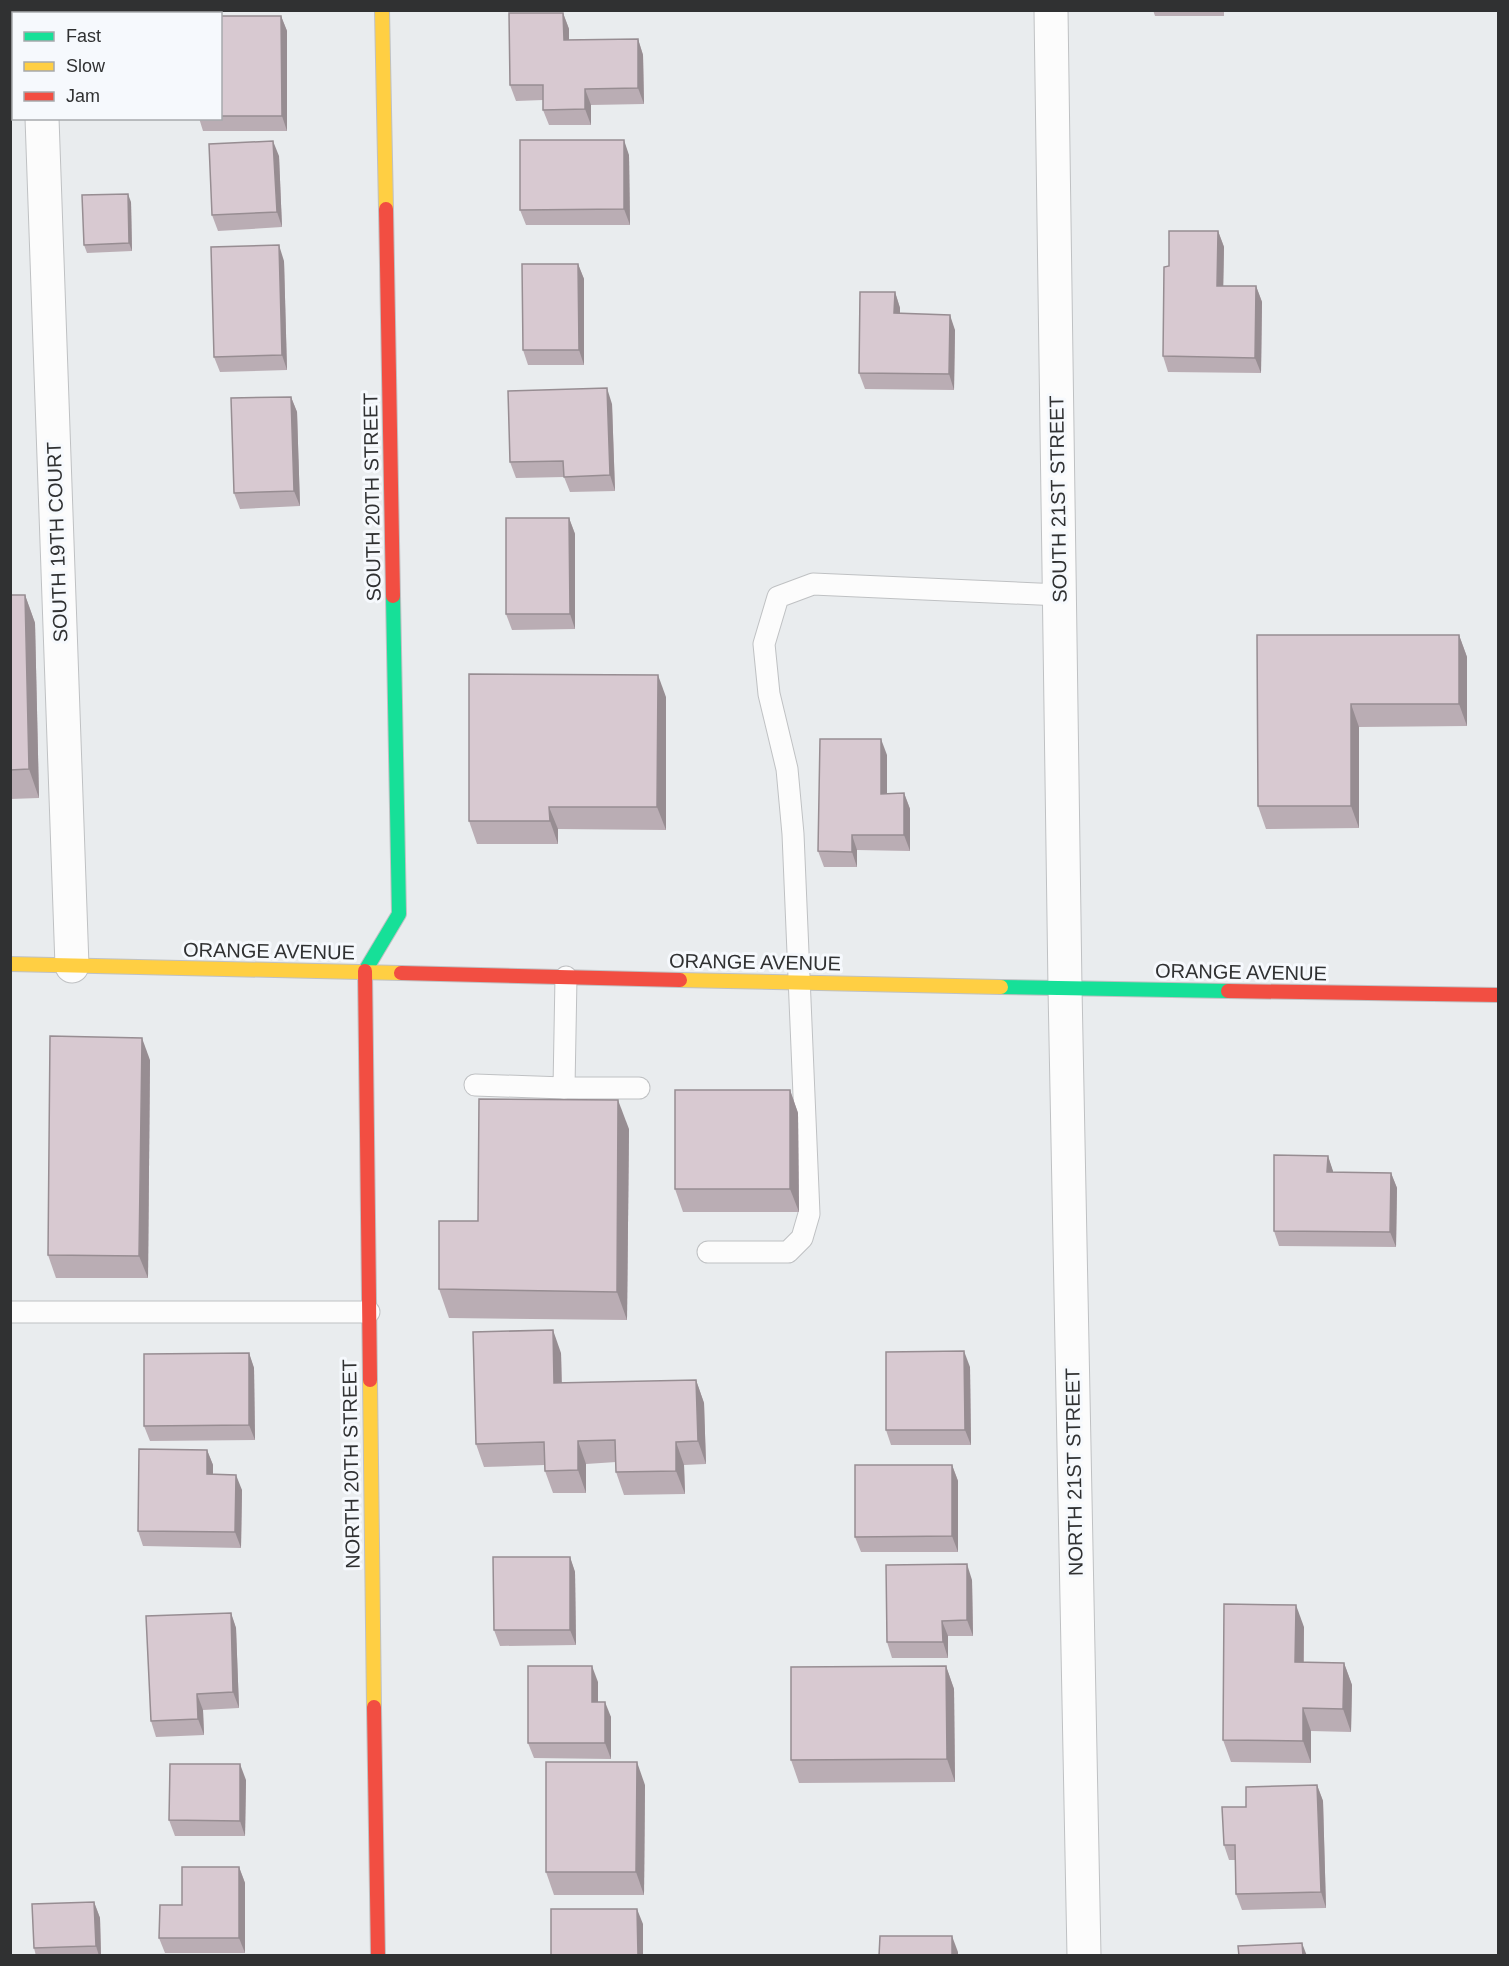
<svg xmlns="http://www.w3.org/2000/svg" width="1509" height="1966" font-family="Arial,sans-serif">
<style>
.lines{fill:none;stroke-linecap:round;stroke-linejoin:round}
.lane-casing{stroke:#bfc1c3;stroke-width:23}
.street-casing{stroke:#bfc1c3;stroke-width:35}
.fast-casing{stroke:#bfc1c3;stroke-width:16}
.slow-casing{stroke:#bfc1c3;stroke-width:16}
.jam-casing{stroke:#bfc1c3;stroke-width:16}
.lane{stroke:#fcfcfc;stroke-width:21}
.street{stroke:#fcfcfc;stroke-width:33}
.fast{stroke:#16e098;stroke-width:14}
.slow{stroke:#ffcf43;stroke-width:14}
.jam{stroke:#f24e42;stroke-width:14}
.wall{fill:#baadb4}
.shaded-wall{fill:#978d92}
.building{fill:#d8c9d1;stroke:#978d92;stroke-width:1.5}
.labels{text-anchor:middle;stroke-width:6;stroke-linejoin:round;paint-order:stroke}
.street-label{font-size:20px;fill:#303132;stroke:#f6f9fd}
</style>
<rect width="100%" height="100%" fill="#e9ecee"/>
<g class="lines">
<g class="lane-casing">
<g id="lane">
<path d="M475,1085l89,3 2,-111"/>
<path d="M564,1088h75"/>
<path d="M708,1252h80l14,-14 7,-24 -16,-380 -6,-65 -18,-75 -5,-50 14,-47 35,-13 247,11"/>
<path d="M10,1312h359"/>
</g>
</g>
<g class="street-casing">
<g id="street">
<path d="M39,10v4"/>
<path d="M1051,10l14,978 19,968"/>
<path d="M42,118l30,848"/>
</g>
</g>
<g class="fast-casing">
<g id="fast">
<path d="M365,971l34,-57 -6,-318"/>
<path d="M1001,987l227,4"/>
</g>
</g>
<g class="slow-casing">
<g id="slow">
<path d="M382,10l4,199"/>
<path d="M10,964l391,9"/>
<path d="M680,980l321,7"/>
<path d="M370,1380l4,327"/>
</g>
</g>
<g class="jam-casing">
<g id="jam">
<path d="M386,209l7,387"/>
<path d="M365,971l5,409"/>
<path d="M401,973l279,7"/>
<path d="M1228,991l270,4"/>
<path d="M374,1707l4,249"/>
</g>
</g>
<use href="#lane" class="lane"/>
<use href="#street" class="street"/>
<use href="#fast" class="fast"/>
<use href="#slow" class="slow"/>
<use href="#jam" class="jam"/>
</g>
<g class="wall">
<path d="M1153,10h71v6h-69z"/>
<path d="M563,13l6,16v11l69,-1 5,16 1,49 -53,1v20h-42l-6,-15v-10l-27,1 -6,-16z"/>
<path d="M220,16h61l6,15v100h-84l-4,-13h21z"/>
<path d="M629,155l1,70h-104l-6,-15z"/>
<path d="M279,156l3,71 -64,4 -6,-16z"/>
<path d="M131,202l1,49 -45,2 -3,-8z"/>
<path d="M1218,231l6,16 -1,39h33l6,16 -1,71 -93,-1 -5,-16 6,-90z"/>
<path d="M284,261l3,109 -67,2 -6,-15z"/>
<path d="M578,264l6,15v86h-56l-5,-15z"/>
<path d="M895,292l5,16v6l55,16 -1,60 -89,-1 -6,-16z"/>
<path d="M291,397l6,15 3,94 -60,3 -6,-16z"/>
<path d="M612,404l3,87 -45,1 -6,-15 -48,1 -6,-16z"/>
<path d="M569,518l6,16v95l-63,1 -6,-16z"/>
<path d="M10,595h15l10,28 4,175 -29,1z"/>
<path d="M1257,635h202l8,22v69l-108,1v101l-93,1 -8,-23z"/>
<path d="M666,697v133l-108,-1v15h-81l-8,-23z"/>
<path d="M887,755v39l17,-1 6,16v42l-53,-1v17h-33l-6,-16z"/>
<path d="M150,1060l-2,218h-92l-8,-23z"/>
<path d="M790,1090l8,23 1,99h-116l-8,-23z"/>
<path d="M629,1129l-2,191 -178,-2 -10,-29 39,-68z"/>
<path d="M1328,1156l5,16 58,1 6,15 -1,59 -117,-1 -5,-15z"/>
<path d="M249,1353l5,15 1,72 -105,1 -6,-15z"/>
<path d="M561,1353l1,30 134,-3 8,23 2,61 -22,1 1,29 -61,1 -8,-23v-10l-30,2v29h-33l-8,-22 -1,-6 -60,2 -8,-23z"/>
<path d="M970,1367l1,78h-80l-5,-15z"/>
<path d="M207,1450l6,15v9l29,16 -1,58 -98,-2 -5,-15z"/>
<path d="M952,1465l6,16v71h-97l-6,-15z"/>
<path d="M570,1557l5,15 1,73 -76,1 -6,-16z"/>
<path d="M972,1580l1,56h-25v22h-56l-5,-16z"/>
<path d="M231,1613l5,15 3,80 -36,2 1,25 -48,2 -5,-16z"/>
<path d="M1304,1627v35l40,1 8,22 -1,47 -40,-1v32l-80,-1 -8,-22z"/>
<path d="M946,1666l8,23 1,93 -156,1 -8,-23z"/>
<path d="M598,1682v20l13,15v42l-77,-1 -6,-15z"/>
<path d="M246,1780l-1,56h-70l-6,-16z"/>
<path d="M645,1785l-1,110h-90l-8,-23z"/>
<path d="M1317,1785l6,16 3,107 -84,2 -6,-16 -1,-34h-6l-5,-15 22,-38z"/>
<path d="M239,1867l6,16v70h-80l-6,-15 23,-33z"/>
<path d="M94,1902l6,16 1,38h-65l-2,-8z"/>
</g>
<g class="shaded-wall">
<path d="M563,13l6,16v26l-5,-15z"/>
<path d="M281,16l6,15v100l-5,-15z"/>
<path d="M638,39l5,16 1,49 -6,-16z"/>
<path d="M585,89l6,16v20l-6,-16z"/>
<path d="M624,140l5,15 1,70 -6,-16z"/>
<path d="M273,141l6,15 3,71 -5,-15z"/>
<path d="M128,194l3,8 1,49 -3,-8z"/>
<path d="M1218,231l6,16 -1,54 -6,-15z"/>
<path d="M279,245l5,16 3,109 -5,-15z"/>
<path d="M578,264l6,15v86l-5,-15z"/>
<path d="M1256,286l6,16 -1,71 -6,-15z"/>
<path d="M895,292l5,16v21l-6,-16z"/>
<path d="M950,315l5,15 -1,60 -5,-16z"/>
<path d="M607,388l5,16 3,87 -5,-16z"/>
<path d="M291,397l6,15 3,94 -6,-15z"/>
<path d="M569,518l6,16v95l-5,-15z"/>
<path d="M25,595l10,28 4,175 -10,-29z"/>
<path d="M1459,635l8,22v69l-8,-22z"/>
<path d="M658,675l8,22v133l-9,-23z"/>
<path d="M1351,704l8,23v101l-8,-22z"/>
<path d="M881,739l6,16v54l-6,-15z"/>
<path d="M904,793l6,16v42l-6,-16z"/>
<path d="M549,807l9,22v15l-8,-23z"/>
<path d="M852,835l5,15v17l-5,-15z"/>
<path d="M142,1038l8,22 -2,218 -9,-22z"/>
<path d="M790,1090l8,23 1,99 -9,-23z"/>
<path d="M618,1100l11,29 -2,191 -10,-28z"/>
<path d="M1328,1156l5,15v17l-6,-16z"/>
<path d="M1391,1173l6,15 -1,59 -6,-15z"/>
<path d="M553,1330l8,23 1,53 -8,-23z"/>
<path d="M964,1351l6,16 1,78 -6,-15z"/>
<path d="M249,1353l5,15 1,72 -6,-15z"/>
<path d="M696,1380l8,23 2,61 -8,-23z"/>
<path d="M578,1441l8,23v29l-8,-23z"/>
<path d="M676,1442l8,23 1,29 -9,-23z"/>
<path d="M207,1450l6,15v25l-6,-16z"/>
<path d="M952,1465l6,16v71l-6,-16z"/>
<path d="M236,1475l6,15 -1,58 -6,-16z"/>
<path d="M570,1557l5,15 1,73 -6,-15z"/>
<path d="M967,1564l5,16 1,56 -6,-16z"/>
<path d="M1296,1605l8,22 -1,57 -8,-22z"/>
<path d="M231,1613l5,15 3,80 -6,-16z"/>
<path d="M942,1621l6,15v22l-5,-16z"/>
<path d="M1344,1663l8,22 -1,47 -8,-23z"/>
<path d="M592,1666l6,16v35l-6,-15z"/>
<path d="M946,1666l8,23 1,93 -8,-23z"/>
<path d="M197,1694l6,16 1,25 -6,-16z"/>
<path d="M605,1702l6,15v42l-6,-16z"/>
<path d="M1303,1708l8,23v32l-8,-22z"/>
<path d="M637,1762l8,23 -1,110 -8,-23z"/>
<path d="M240,1764l6,16 -1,56 -5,-15z"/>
<path d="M1317,1785l6,16 3,107 -5,-16z"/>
<path d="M239,1867l6,16v70l-6,-15z"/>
<path d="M94,1902l6,16 1,38h-2l-3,-10z"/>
<path d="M637,1909l6,15v32h-5z"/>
<path d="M952,1936l6,16v4h-6z"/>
<path d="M1302,1943l5,13h-4z"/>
</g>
<g class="building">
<path d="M509,13h54l1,27 74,-1v49l-53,1v20l-42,1v-25h-33z"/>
<path d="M220,16h61l1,100h-62z"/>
<path d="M520,140h104v69l-104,1z"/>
<path d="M273,141l4,71 -65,3 -3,-71z"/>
<path d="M128,194l1,49 -45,2 -2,-50z"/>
<path d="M1169,231h49l-1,55h39l-1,72 -92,-2 1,-89 5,-1z"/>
<path d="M279,245l3,110 -68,2 -3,-110z"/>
<path d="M522,264h56l1,86h-56z"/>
<path d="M860,292h35l-1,21 56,2 -1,59 -90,-1z"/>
<path d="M607,388l3,87 -46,2 -1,-16 -53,1 -2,-71z"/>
<path d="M291,397l3,94 -60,2 -3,-95z"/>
<path d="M506,518h63l1,96h-64z"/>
<path d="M10,595h15l4,174 -19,1z"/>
<path d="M1257,635h202v69h-108v102h-93z"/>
<path d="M469,674l189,1 -1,132h-108l1,14h-81z"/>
<path d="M820,739h61v55l23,-1v42h-52v17l-34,-1z"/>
<path d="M50,1036l92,2 -3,218 -91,-1z"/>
<rect x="675" y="1090" width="115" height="99"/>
<path d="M479,1099l139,1 -1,192 -178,-3v-68h39z"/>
<path d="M1274,1155l54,1 -1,16 64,1 -1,59 -116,-1z"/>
<path d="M553,1330l1,53 142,-3 2,61 -22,1v29l-60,1 -1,-32 -37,1v29l-33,1 -1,-29 -68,2 -3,-112z"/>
<path d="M964,1351l1,79h-79v-78z"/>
<path d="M249,1353v72l-105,1v-72z"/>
<path d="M139,1449l68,1v24l29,1 -1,57 -97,-1z"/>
<path d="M855,1465h97v71l-97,1z"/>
<path d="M493,1557h77v73h-76z"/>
<path d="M967,1564v56l-25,1 1,21h-56l-1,-77z"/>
<path d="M1224,1604l72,1 -1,57 49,1 -1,46 -40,-1v33l-80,-1z"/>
<path d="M231,1613l2,79 -36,2 1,25 -47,2 -5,-105z"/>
<path d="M528,1666h64v36h13v41h-77z"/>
<path d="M946,1666l1,93 -156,1v-93z"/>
<path d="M546,1762h91l-1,110h-90z"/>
<path d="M170,1764h70v57l-71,-1z"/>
<path d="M1317,1785l4,107 -85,2 -1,-49h-11l-2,-38h24v-20z"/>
<path d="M182,1867h57v71h-80l1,-33h22z"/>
<path d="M94,1902l2,44 -62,2 -2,-44z"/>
<path d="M551,1909h86l1,47h-87z"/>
<path d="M880,1936h72v20h-73z"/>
<path d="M1302,1943l1,13h-64l-1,-10z"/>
</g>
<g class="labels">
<g class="street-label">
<text transform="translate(372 497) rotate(-91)" y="7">SOUTH 20TH STREET</text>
<text transform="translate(1058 499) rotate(-91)" y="7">SOUTH 21ST STREET</text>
<text transform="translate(57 542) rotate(-92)" y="7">SOUTH 19TH COURT</text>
<text transform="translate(269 951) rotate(1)" y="7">ORANGE AVENUE</text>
<text transform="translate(755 962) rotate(1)" y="7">ORANGE AVENUE</text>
<text transform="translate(1241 972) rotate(1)" y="7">ORANGE AVENUE</text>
<text transform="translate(351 1464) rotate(-91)" y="7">NORTH 20TH STREET</text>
<text transform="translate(1074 1472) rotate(-91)" y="7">NORTH 21ST STREET</text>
</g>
</g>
<rect width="1509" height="1966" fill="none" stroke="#303132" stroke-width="24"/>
<rect x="12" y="12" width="210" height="108" fill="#f6f9fd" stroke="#a7a9ac" stroke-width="1.5"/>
<rect x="24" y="32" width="30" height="9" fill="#16e098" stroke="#a7a9ac" stroke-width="1.5"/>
<text x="66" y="42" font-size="18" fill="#303132">Fast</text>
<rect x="24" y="62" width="30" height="9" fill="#ffcf43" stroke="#a7a9ac" stroke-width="1.5"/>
<text x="66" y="72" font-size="18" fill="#303132">Slow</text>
<rect x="24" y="92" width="30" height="9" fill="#f24e42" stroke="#a7a9ac" stroke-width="1.5"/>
<text x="66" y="102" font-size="18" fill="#303132">Jam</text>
</svg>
